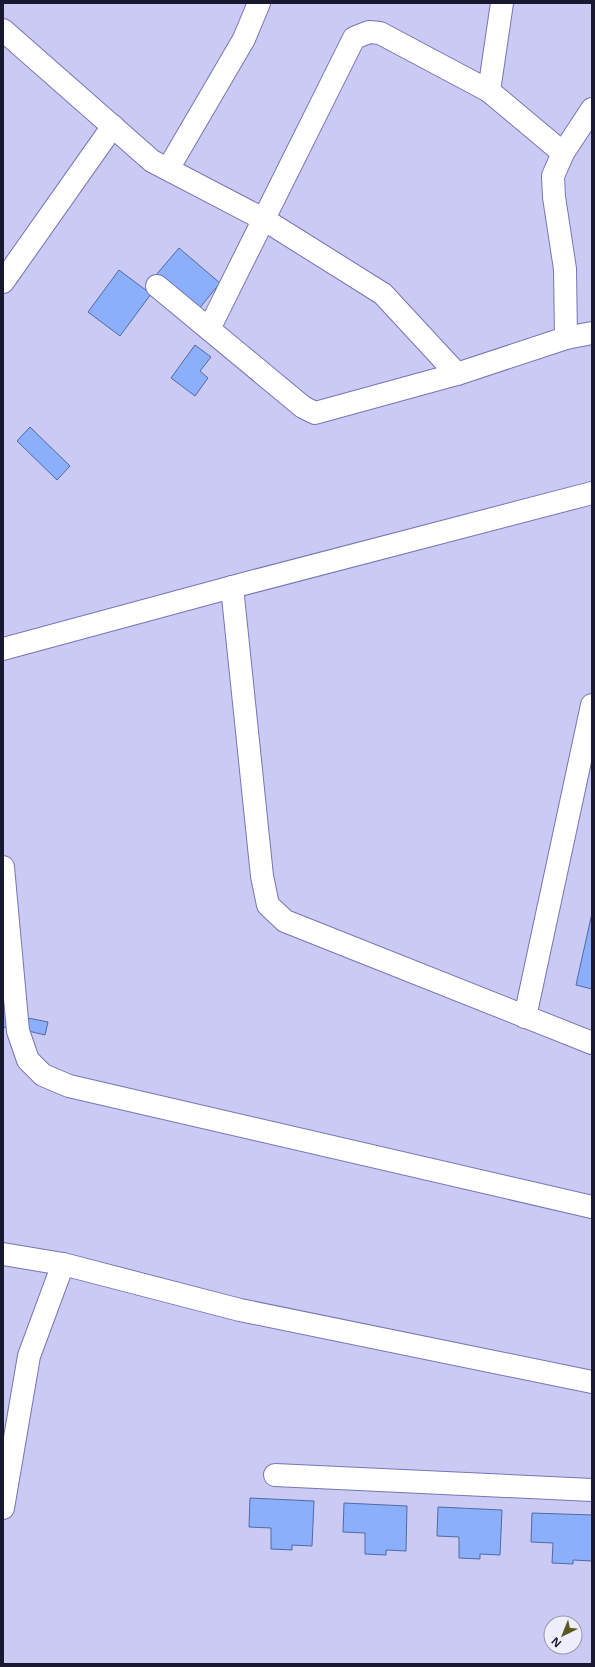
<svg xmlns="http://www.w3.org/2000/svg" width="595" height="1667" font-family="'Noto Sans',sans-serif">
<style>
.building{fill:#8caffc;stroke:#506aa3}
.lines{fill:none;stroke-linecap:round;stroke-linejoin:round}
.minor-casing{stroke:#7775b3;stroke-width:24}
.tertiary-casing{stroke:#7775b3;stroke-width:24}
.minor{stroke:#fff;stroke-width:22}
.tertiary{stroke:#fff;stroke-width:22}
</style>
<rect width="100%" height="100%" fill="#cacaf4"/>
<g class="building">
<path d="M179,248l41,35 -22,27 -42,-35z"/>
<path d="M119,270l32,24 -31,42 -32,-24z"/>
<path d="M195,345l16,12 -11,14 8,7 -13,18 -24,-18z"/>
<path d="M30,427l40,39 -13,14 -40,-39z"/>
<path d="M592,913v76l-16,-4z"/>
<path d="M3,1012l11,2 -2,15 -9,-2z"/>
<path d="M23,1017l25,5 -3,13 -25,-6z"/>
<path d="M250,1498l64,3 -2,45 -20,-1v5l-21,-1v-21l-22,-1z"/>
<path d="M344,1503l63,3 -1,45 -20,-1v5l-21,-1v-21l-22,-1z"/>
<path d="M438,1507l64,3 -2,45 -20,-1v5l-21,-1v-21l-22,-1z"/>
<path d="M532,1513l60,2v46l-19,-1v4l-21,-1 1,-20 -22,-1z"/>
</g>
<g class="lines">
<g class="minor-casing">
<g id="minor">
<path d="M3,30l149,131 113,59 118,74 74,80"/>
<path d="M489,91l13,-88"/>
<path d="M168,169l76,-130 15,-36"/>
<path d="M3,282l110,-156"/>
<path d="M157,286l146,121 12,6 142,-39 109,-36 26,-5"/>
<path d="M209,329l145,-291 15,-6 11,1 109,58 74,62"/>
<path d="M566,338l-1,-69 -11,-72 -1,-21 10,-23 29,-44"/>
<path d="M232,587l30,289 6,29 17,16 307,122"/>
<path d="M3,649l229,-62 360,-94"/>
<path d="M3,867l15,164 10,29 15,15 26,11 523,121"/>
<path d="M525,1017l67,-312"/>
<path d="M275,1475l317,15"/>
<path d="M3,1508l26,-152 34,-92"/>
</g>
</g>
<g class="tertiary-casing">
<path id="tertiary" d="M3,1254l60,10 177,46 352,72"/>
</g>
<use href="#minor" class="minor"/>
<use href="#tertiary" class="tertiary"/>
</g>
<rect width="595" height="1667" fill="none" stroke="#191831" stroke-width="8"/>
<g transform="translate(563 1635) rotate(223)"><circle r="19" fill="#eeeefc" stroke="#9998ab"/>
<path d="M0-3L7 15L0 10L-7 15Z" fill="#5c5824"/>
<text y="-6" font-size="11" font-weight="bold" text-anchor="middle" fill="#191831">N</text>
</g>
</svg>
